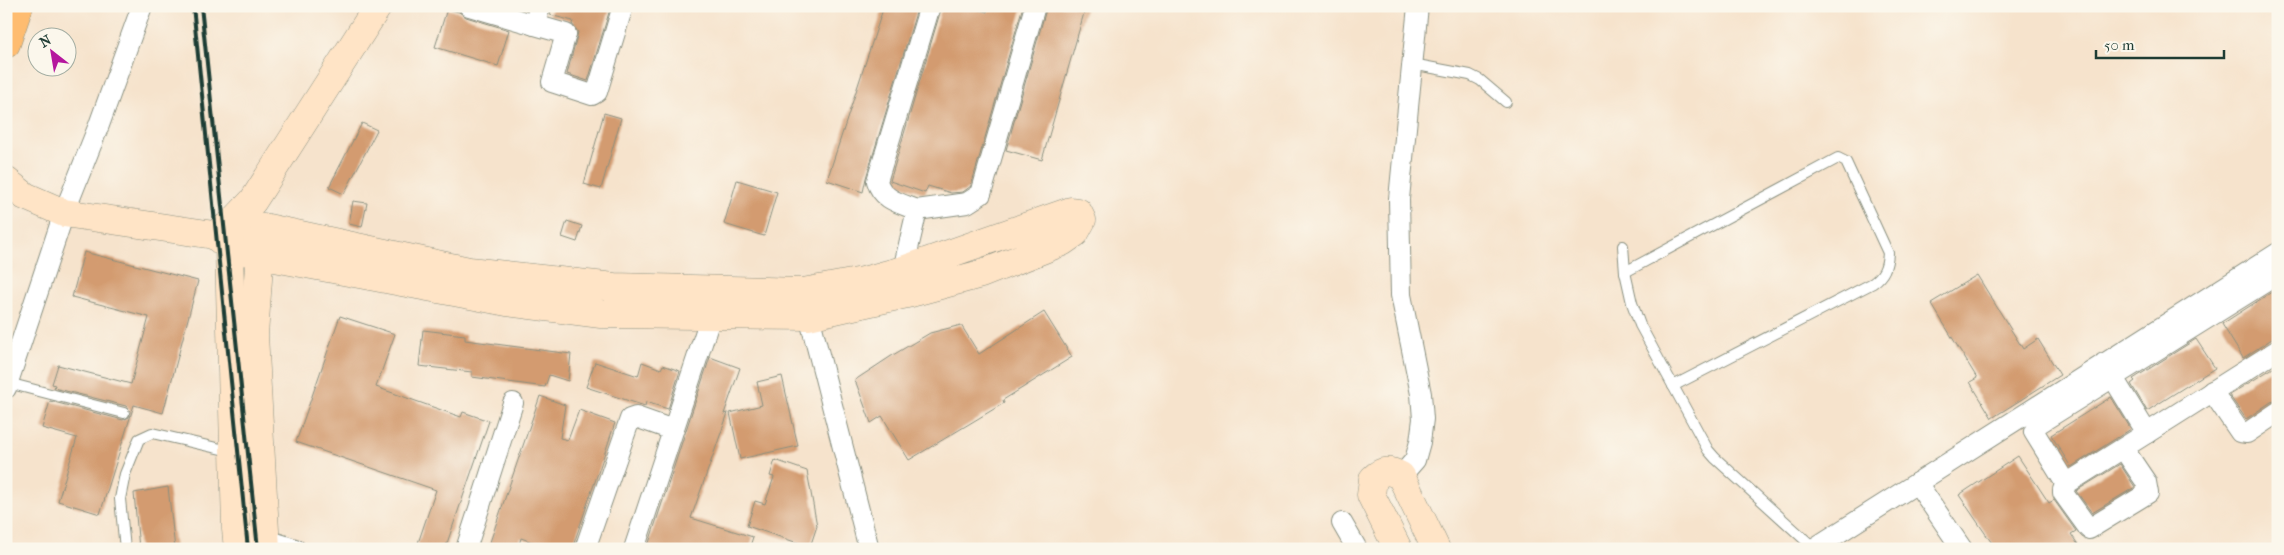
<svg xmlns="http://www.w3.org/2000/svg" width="2284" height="555" font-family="'IM FELL French Canon',serif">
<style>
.building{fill:#d39b70}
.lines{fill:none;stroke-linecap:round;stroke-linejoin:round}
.lane-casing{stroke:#8a9080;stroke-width:12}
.street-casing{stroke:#8a9080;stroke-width:22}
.secondary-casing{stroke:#8a9080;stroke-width:29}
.primary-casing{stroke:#8a9080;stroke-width:29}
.lane{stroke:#fff;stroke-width:10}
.street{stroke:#fff;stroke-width:20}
.secondary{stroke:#ffe4c6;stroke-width:28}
.primary{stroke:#febc70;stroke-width:28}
.rail{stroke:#1f3d34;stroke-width:4}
</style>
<rect width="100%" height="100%" fill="#fbf7ec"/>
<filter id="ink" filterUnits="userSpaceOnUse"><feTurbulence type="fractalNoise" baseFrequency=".02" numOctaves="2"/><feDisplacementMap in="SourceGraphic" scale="10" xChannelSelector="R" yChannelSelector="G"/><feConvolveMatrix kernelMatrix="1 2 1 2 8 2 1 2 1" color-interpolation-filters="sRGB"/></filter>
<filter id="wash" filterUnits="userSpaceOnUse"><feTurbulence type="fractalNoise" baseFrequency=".0096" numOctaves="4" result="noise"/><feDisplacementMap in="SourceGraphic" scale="20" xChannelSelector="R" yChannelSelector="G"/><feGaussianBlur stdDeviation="1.12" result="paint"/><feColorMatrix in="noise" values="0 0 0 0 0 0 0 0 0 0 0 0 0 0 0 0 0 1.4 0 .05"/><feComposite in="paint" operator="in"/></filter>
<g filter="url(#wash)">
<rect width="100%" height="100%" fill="#f6e3cc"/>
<g id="blocks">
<g class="building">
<path d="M552,6h59l-23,75 -21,-7 11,-42 -6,-8 1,-3 -23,-6z"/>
<path d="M884,6h34l-52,172 -3,14 -36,-12z"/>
<path d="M942,6h23l22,6 2,-6h34l-52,180 -8,6 -12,1 -23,-7 -3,7 -35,-12z"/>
<path d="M1047,6h39l-44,154 -36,-10z"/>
<path d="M447,9l12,3 7,5 43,13 -11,36 -63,-19z"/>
<path d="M604,113l17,5 -20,71 -17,-5z"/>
<path d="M362,123l15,7 -33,64 -15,-7z"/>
<path d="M737,180l40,12 -13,44 -40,-12z"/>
<path d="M353,201l14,2 -5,24 -13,-3z"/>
<path d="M567,221l15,5 -5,16 -15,-5z"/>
<path d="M84,252l114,29 -35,132 -29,-8 -34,109 -42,-13 19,-63 -35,-10 8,-27 73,19 6,-3 1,-6 -4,-5 -72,-18 1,-3 -3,-1 6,-19 73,19 18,-67 -77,-20z"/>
<path d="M1977,275l46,74 15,-10 22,36 -68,43 -22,-36 7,-4 -46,-75z"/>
<path d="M2278,288v47l-35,23 -21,-34z"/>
<path d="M1044,312l28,45 -69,43 1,3 -95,57 -27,-44 -11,7 -16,-43 38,-25 37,-22 31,-8 18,29z"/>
<path d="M340,316l55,18 -19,53 85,30 2,-5 26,9 -44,128h-29l20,-59 -140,-48z"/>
<path d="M423,330l42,5v5l106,14 -3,27 -19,-6 -4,12 -73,-10v-5l-53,-6z"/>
<path d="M2196,339l19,29 -68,43 -16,-27 4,-3 -2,-2z"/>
<path d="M710,357l30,11 -16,46 4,-1 -37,105 62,19 -4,12h-102z"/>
<path d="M595,362l43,14 4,-14 19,7 2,-4 17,6 -12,38 -22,-7 -1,4 -59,-19z"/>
<path d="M2278,365v35l-7,2 -25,17 -17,-24z"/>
<path d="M782,376l16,70 -58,13 -10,-46 32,-8 -5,-23z"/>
<path d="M540,396l25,9 -5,33 8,2 11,-30 36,13 -43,126h-21l-30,-11 -3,11h-17l-12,-4z"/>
<path d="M2111,397l20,32 -60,38 -20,-32z"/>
<path d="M2018,456l31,47 5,-3 22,31 -5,3 10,15h-85l-9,-13 -28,-41z"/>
<path d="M775,460l32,11 10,55 -7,21 -63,-21 8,-25 10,3 9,-27 -4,-1z"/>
<path d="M2120,464l15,23 -43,26 -16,-22z"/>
<path d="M168,487l7,62h-36l-5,-56z"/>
</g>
</g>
</g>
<g filter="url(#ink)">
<use href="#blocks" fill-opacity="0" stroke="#8a9080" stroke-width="1"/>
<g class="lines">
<g class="lane-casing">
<g id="lane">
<path d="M1412,64l58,11 10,5 26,22"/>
<path d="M1623,246l2,26 7,31 8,22 68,125 7,8 99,90"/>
<path d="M1625,272l213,-114 8,4 42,91c-1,14 -4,22 -15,30l-200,103"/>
<path d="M8,383l116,30"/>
<path d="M125,549l-5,-50 5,-25 14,-35 13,-6 82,19"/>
</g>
</g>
<g class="street-casing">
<g id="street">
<path d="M469,6l97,28 -14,48 40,13 5,-3 26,-86"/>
<path d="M534,25l6,-19"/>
<path d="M917,210c-17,-7 -35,-10 -40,-29l53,-175"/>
<path d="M907,281l-4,-11 14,-60 50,-7 14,-9 54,-188"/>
<path d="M806,304l63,245"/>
<path d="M2104,363l43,70 -81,51 -3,6v3l26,36 59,-36 -2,-11 -23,-34"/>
<path d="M6,388l58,-175 35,-88 43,-119"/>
<path d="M2212,391l28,41 7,1 31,-21"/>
<path d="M2147,433l131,-83"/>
<path d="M1401,476l14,-16 5,-18 3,-23 -2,-25 -20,-99 -2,-96 19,-193"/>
<path d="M1917,483l361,-230"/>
<path d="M2066,484l-32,-52 4,-8 240,-150"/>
<path d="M1342,523l15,26"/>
<path d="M254,536l41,13"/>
<path d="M466,549l47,-146"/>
<path d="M585,549l45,-130 6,-2 37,13"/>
<path d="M634,549l77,-233"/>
<path d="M1813,549l104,-66 45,66"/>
</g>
</g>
<g class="secondary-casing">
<g id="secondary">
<path d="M6,181l19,15 39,17 150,22 15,12 30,8 248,47 94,12 207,2 103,-23 70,-19 81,-32 13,-9 7,-13 -4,-8 -7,-1 -168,59 -40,11 -60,11 -189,-5 -145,-16 -206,-44 -32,-3 -17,11"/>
<path d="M261,238l-7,97 12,214"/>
<path d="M238,549l-2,-20 -7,-282 2,-23 22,-23 125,-195"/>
<path d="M1398,549l-27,-54 2,-16c10,-10 17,-9 28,-3l35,73"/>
</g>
</g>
<g class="primary-casing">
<path id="primary" d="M6,44l13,-38"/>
</g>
<use href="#lane" class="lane"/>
<use href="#street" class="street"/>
<use href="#secondary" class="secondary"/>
<use href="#primary" class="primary"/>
<g class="rail">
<path d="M193,6l55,543"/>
<path d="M201,6l57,543"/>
</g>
</g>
</g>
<rect width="2284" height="555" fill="none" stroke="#fbf7ec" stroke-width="25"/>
<g transform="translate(52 52) rotate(329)"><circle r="24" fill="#fbf7ec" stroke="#a3ada2"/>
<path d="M0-4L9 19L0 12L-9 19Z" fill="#b5179e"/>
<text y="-8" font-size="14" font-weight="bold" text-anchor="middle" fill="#1f3d34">N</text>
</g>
<path d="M2096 50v8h128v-8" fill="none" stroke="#1f3d34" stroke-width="2.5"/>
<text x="2104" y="50" font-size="15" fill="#1f3d34" stroke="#fbf7ec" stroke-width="4" paint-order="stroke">50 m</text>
</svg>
